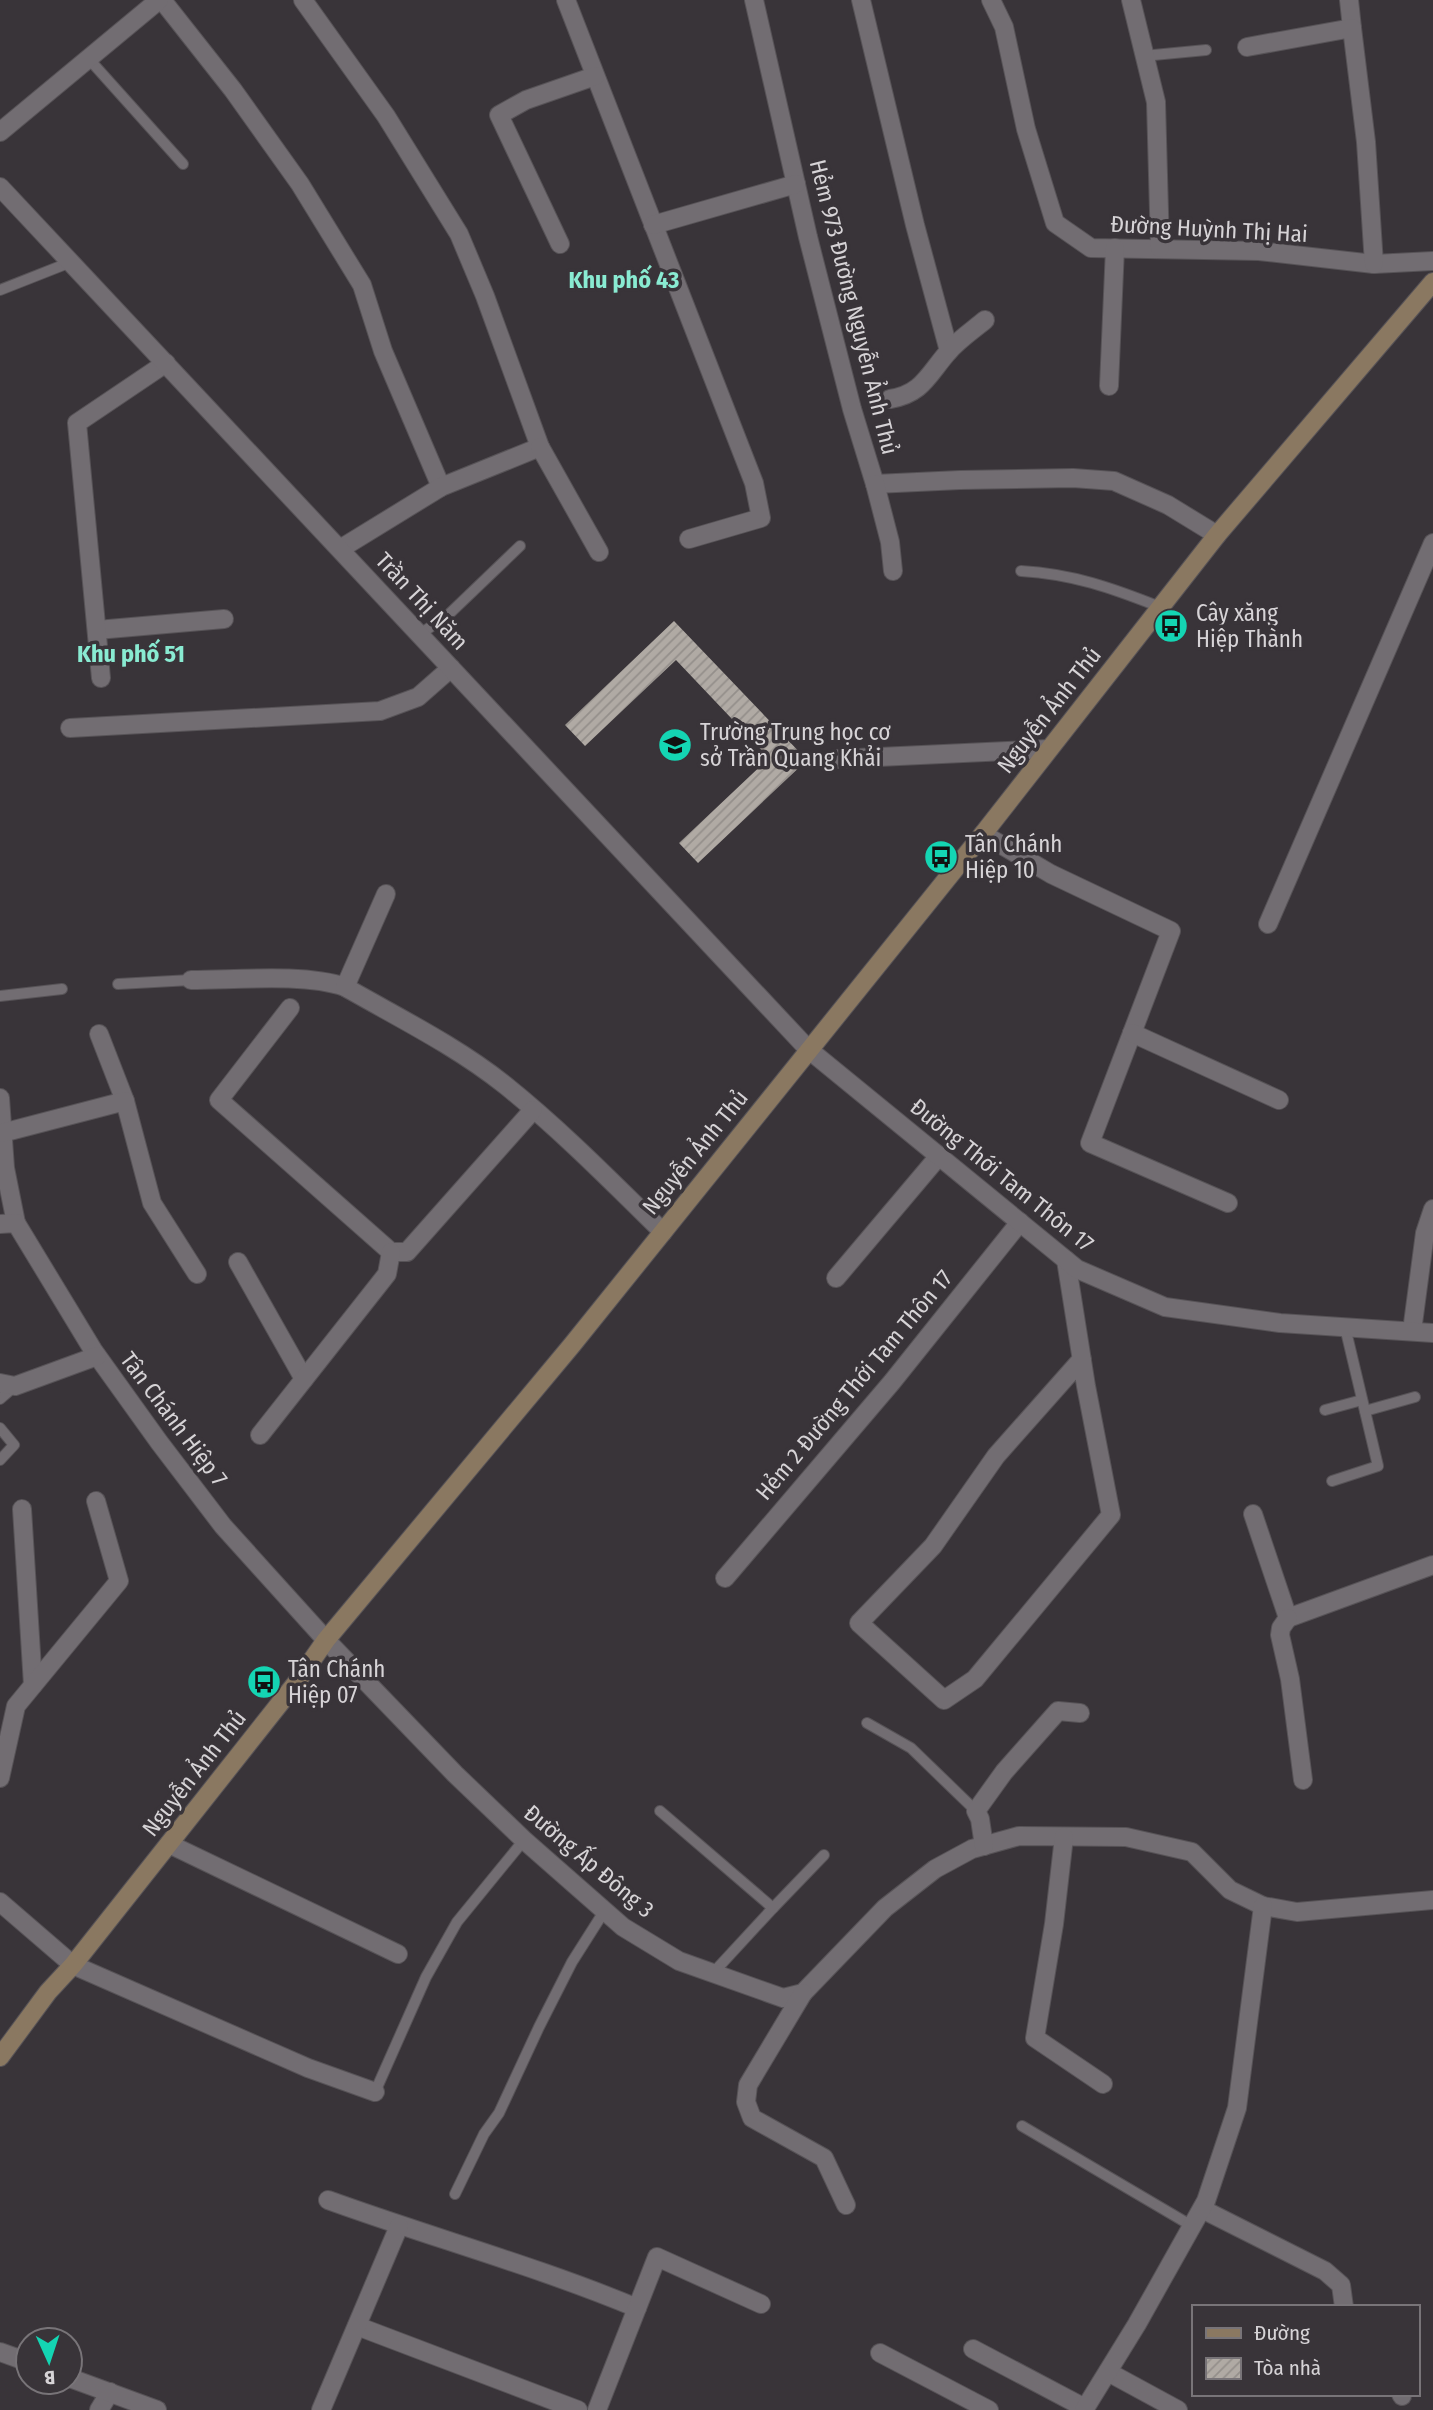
<svg xmlns="http://www.w3.org/2000/svg" width="1433" height="2410" font-family="'Fira Sans Condensed',sans-serif">
<style>
.building{fill:url(#building-hatch)}
.lines{fill:none;stroke-linecap:round;stroke-linejoin:round}
.service-casing{stroke:#575357;stroke-width:12}
.minor-casing{stroke:#575357;stroke-width:20}
.tertiary-casing{stroke:#575357;stroke-width:20}
.secondary-casing{stroke:#575357;stroke-width:20}
.service{stroke:#726d72;stroke-width:10}
.minor{stroke:#726d72;stroke-width:18}
.tertiary{stroke:#726d72;stroke-width:18}
.secondary{stroke:#8a7861;stroke-width:18}
.labels{text-anchor:middle;stroke-width:7;stroke-linejoin:round;paint-order:stroke}
.street-label{font-size:23px;fill:#d6d3d6;stroke:#393439}
.poi-label{font-size:23px;fill:#d6d3d6;stroke:#393439;text-anchor:start}
.neighbourhood-label{font-size:24px;font-weight:bold;fill:#89ebd2;stroke:#393439}
</style>
<defs>
<pattern id="building-hatch" width="6" height="6" patternUnits="userSpaceOnUse" patternTransform="scale(1.75)"><rect width="6" height="6" fill="#b0aaa4"/><path d="M-1 1l2-2M0 6l6-6M5 7l2-2" fill="none" stroke="#948f8b"/></pattern>
</defs>
<rect width="100%" height="100%" fill="#393439"/>
<path class="building" d="M674,621l133,139 -109,103 -19,-20 90,-85 -93,-98 -91,86 -20,-21z"/>
<g class="lines">
<g class="service-casing">
<g id="service">
<path d="M1143,56l63,-6"/>
<path d="M88,58l95,106"/>
<path d="M0,290l71,-28"/>
<path d="M1021,571c52,3 91,17 139,36"/>
<path d="M420,634l27,-18 73,-70"/>
<path d="M118,984l73,-4"/>
<path d="M0,996l62,-7"/>
<path d="M0,1399l15,-13"/>
<path d="M1325,1410l37,-10"/>
<path d="M1365,1411l50,-14"/>
<path d="M0,1428l14,17 -14,15"/>
<path d="M1332,1481l46,-15 -33,-139"/>
<path d="M867,1723l44,25 65,63"/>
<path d="M660,1811l113,97 -60,65"/>
<path d="M773,1908l51,-53"/>
<path d="M375,2092l51,-115 31,-55 67,-82"/>
<path d="M1022,2126l170,100"/>
<path d="M455,2194l29,-60 15,-21 40,-86 33,-65 33,-52"/>
</g>
</g>
<g class="minor-casing">
<g id="minor">
<path d="M162,0l71,90 67,94 62,101 21,66 58,136"/>
<path d="M303,0l83,116 73,118 26,62 55,151 -99,40 -101,62"/>
<path d="M566,0l188,483 7,35 -72,21"/>
<path d="M754,0l54,237 44,172 23,75 85,-4 113,-2 41,3 54,24 49,30"/>
<path d="M861,0l54,225 34,126"/>
<path d="M991,0l13,27 22,102 29,94 36,25 168,3 115,13 59,-3"/>
<path d="M1131,0l25,102 4,146"/>
<path d="M1349,0l3,28"/>
<path d="M1247,47l105,-19 14,114 8,122"/>
<path d="M0,132l159,-132"/>
<path d="M653,225l143,-41"/>
<path d="M560,244l-61,-129 27,-15 69,-24"/>
<path d="M1109,386l6,-138"/>
<path d="M890,399c32,-5 38,-24 58,-47 10,-12 25,-22 37,-32"/>
<path d="M540,447l59,105"/>
<path d="M875,484l15,58 3,29"/>
<path d="M97,630l127,-11"/>
<path d="M101,678l-24,-255 89,-60"/>
<path d="M70,728l310,-17 38,-14 33,-29"/>
<path d="M836,759l212,-10"/>
<path d="M983,834l68,40 120,57 -81,212 138,60"/>
<path d="M1268,924l165,-381"/>
<path d="M191,980c45,0 113,-7 154,7 54,31 111,59 160,98 56,45 107,97 158,147"/>
<path d="M345,987l41,-93"/>
<path d="M290,1008l-71,92 172,152h16l126,-142"/>
<path d="M1132,1033l147,67"/>
<path d="M99,1034l26,67"/>
<path d="M0,1098l5,70 11,55"/>
<path d="M2,1133l123,-32 27,102 45,71"/>
<path d="M0,1224l16,-1 77,127 66,92 64,84 103,114 129,134 69,66 99,87 56,34 104,37 20,-5 82,-85 50,-39 37,-20 47,-13 107,1 66,15 38,38 33,16 34,6 136,-12"/>
<path d="M1066,1260l20,126 25,129 -136,164 -31,21 -85,-77 74,-77 63,-90 86,-97"/>
<path d="M238,1262l66,117"/>
<path d="M836,1278l103,-122"/>
<path d="M1412,1331l13,-98 8,-24"/>
<path d="M0,1383l15,3 82,-30"/>
<path d="M260,1435l127,-161 4,-22"/>
<path d="M22,1509l11,176"/>
<path d="M1253,1514l35,104 145,-53"/>
<path d="M725,1578l167,-196 128,-160"/>
<path d="M1288,1618l-7,10 -1,7 10,44 13,101"/>
<path d="M0,1778l16,-72 103,-125 -23,-80"/>
<path d="M1064,1837l-10,87 -19,114 68,46"/>
<path d="M169,1844l229,110"/>
<path d="M984,1846l-4,-27 -4,-8 28,-39 54,-61 22,2"/>
<path d="M0,1902l73,63 235,103 67,24"/>
<path d="M803,1993l-55,92 -2,17 6,16 72,40 22,47"/>
<path d="M328,2200c102,37 208,66 309,108"/>
<path d="M1202,2209l123,62 16,14 3,22"/>
<path d="M357,2326l221,84"/>
<path d="M973,2349l112,59"/>
<path d="M880,2353l109,57"/>
<path d="M1108,2372l70,38"/>
<path d="M1401,2394l1,2"/>
<path d="M99,2410l11,-18"/>
<path d="M321,2410l78,-184"/>
<path d="M597,2410l60,-153 104,47"/>
<path d="M1084,2410l53,-86 69,-123 31,-93 26,-202"/>
</g>
</g>
<g class="tertiary-casing">
<g id="tertiary">
<path d="M0,187l808,862 269,220 88,38 115,16 153,10"/>
<path d="M0,2352l28,10"/>
<path d="M70,2378l87,32"/>
</g>
</g>
<g class="secondary-casing">
<path id="secondary" d="M0,2057l48,-65 25,-27 223,-282 30,-43 246,-295 411,-511 234,-299 216,-253"/>
</g>
<use href="#service" class="service"/>
<use href="#minor" class="minor"/>
<use href="#tertiary" class="tertiary"/>
<use href="#secondary" class="secondary"/>
</g>
<defs>
<g id="bus-disc" transform="scale(1.75)"><circle r="9.5" fill="#14d5b3" stroke="#393439"/><path d="M-5-6H5V4H4V6H2V4H-2V6H-4V4H-5ZM-3.5-4V0h7V-4ZM-3.5 1.2v1.5H-2V1.2ZM2 1.2v1.5H3.5V1.2Z" fill="#111"/></g>
<g id="school-disc" transform="scale(1.75)"><circle r="9.5" fill="#14d5b3" stroke="#393439"/><path d="M0-5L7-2L0 1L-7-2ZM-4 1L0 2.5L4 1V4Q0 6-4 4Z" fill="#111"/></g>
</defs>
<g fill-rule="evenodd">
<use href="#bus-disc" x="1171" y="626"/>
<use href="#school-disc" x="675" y="745"/>
<use href="#bus-disc" x="941" y="857"/>
<use href="#bus-disc" x="264" y="1682"/>
</g>
<g class="labels">
<g class="street-label">
<text transform="translate(1209 229) rotate(3)" y="8">Đường Huỳnh Thị Hai</text>
<text transform="translate(854 307) rotate(76)" y="8">Hẻm 973 Đường Nguyễn Ảnh Thủ</text>
<text transform="translate(422 601) rotate(47)" y="8">Trần Thị Năm</text>
<text transform="translate(1049 710) rotate(-52)" y="8">Nguyễn Ảnh Thủ</text>
<text transform="translate(695 1152) rotate(-51)" y="8">Nguyễn Ảnh Thủ</text>
<text transform="translate(1002 1175) rotate(39)" y="8">Đường Thới Tam Thôn 17</text>
<text transform="translate(854 1385) rotate(-50)" y="8">Hẻm 2 Đường Thới Tam Thôn 17</text>
<text transform="translate(174 1419) rotate(53)" y="8">Tân Chánh Hiệp 7</text>
<text transform="translate(194 1773) rotate(-52)" y="8">Nguyễn Ảnh Thủ</text>
<text transform="translate(589 1861) rotate(40)" y="8">Đường Ấp Đông 3</text>
</g>
<g class="poi-label">
<text x="1196" y="621">Cây xăng<tspan x="1196" dy="26">Hiệp Thành</tspan></text>
<text x="700" y="740">Trường Trung học cơ<tspan x="700" dy="26">sở Trần Quang Khải</tspan></text>
<text x="965" y="852">Tân Chánh<tspan x="965" dy="26">Hiệp 10</tspan></text>
<text x="288" y="1677">Tân Chánh<tspan x="288" dy="26">Hiệp 07</tspan></text>
</g>
<g class="neighbourhood-label">
<text x="624" y="288">Khu phố 43</text>
<text x="131" y="662">Khu phố 51</text>
</g>
</g>
<rect x="1192" y="2305" width="228" height="91" fill="#393439" stroke="#787478" stroke-width="2"/>
<rect x="1206" y="2328" width="35" height="10" fill="#8a7861" stroke="#787478" stroke-width="2"/>
<text x="1254" y="2340" font-size="21" fill="#d6d3d6">Đường</text>
<rect x="1206" y="2358" width="35" height="21" fill="url(#building-hatch)" stroke="#787478" stroke-width="2"/>
<text x="1254" y="2375" font-size="21" fill="#d6d3d6">Tòa nhà</text>
<g transform="translate(49 2361) rotate(177)"><circle r="33" fill="#393439" stroke="#787478" stroke-width="2"/>
<path d="M0-5L12 26L0 18L-12 26Z" fill="#14d5b3"/>
<text y="-10" font-size="19" font-weight="bold" text-anchor="middle" fill="#d6d3d6">B</text>
</g>
</svg>
